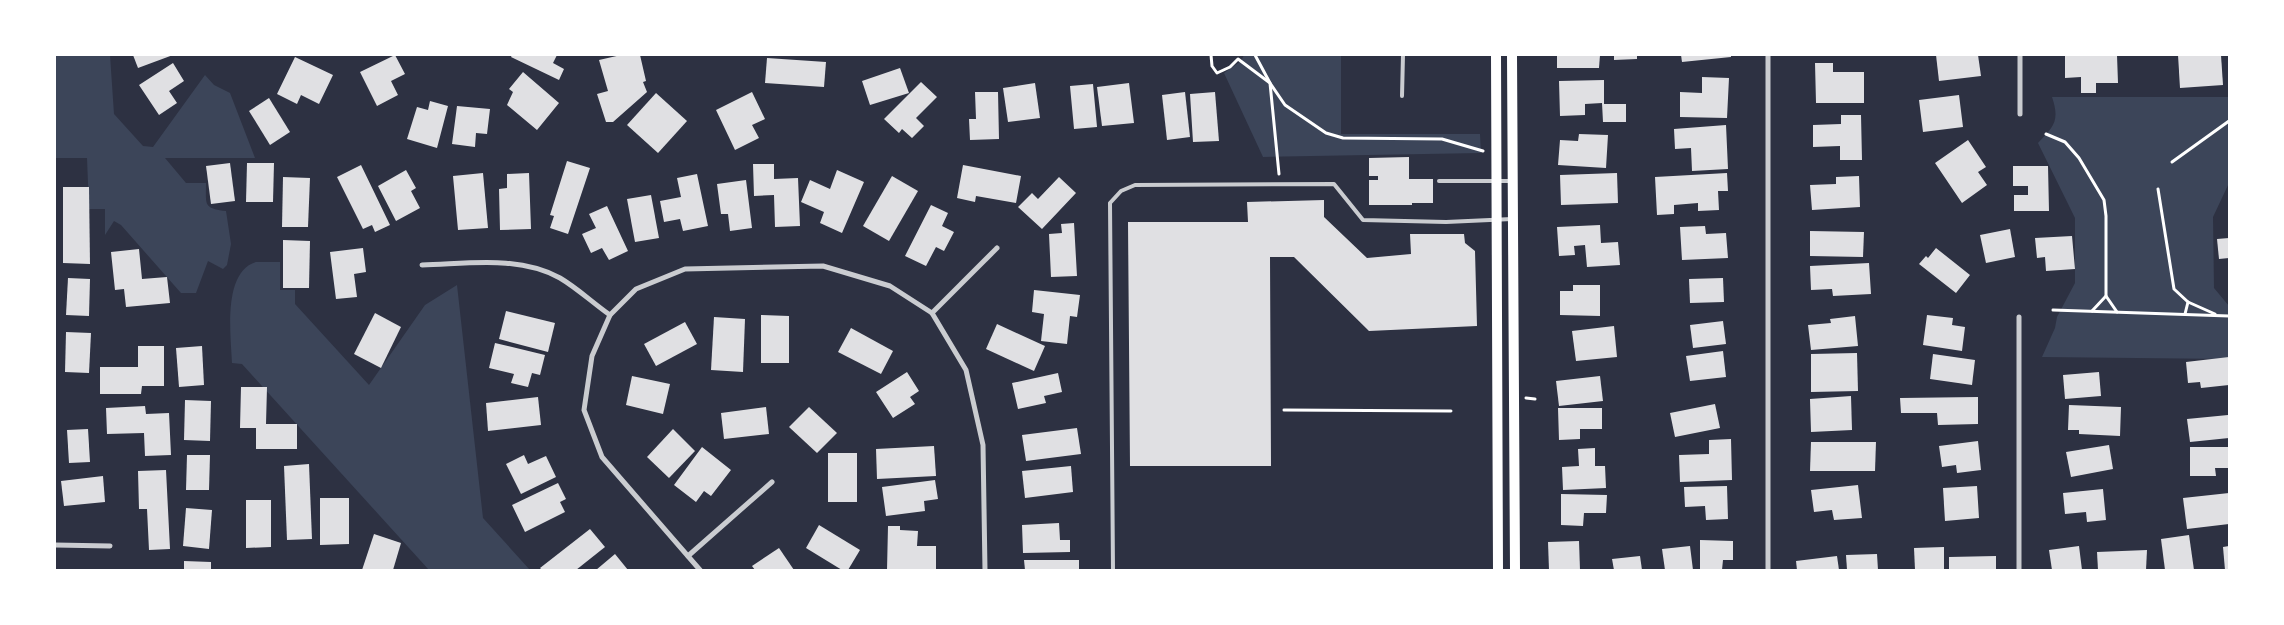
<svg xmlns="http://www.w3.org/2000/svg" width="2284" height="625" font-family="'Crimson Pro',serif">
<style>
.green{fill:#3c4559}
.building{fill:#e0e0e3}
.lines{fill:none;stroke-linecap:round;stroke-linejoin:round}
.path{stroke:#fff;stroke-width:3}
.service{stroke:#caccd0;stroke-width:4}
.minor{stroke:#caccd0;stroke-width:5}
.secondary{stroke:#fff;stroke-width:10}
</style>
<rect width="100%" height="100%" fill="#2d3142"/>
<g class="green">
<path d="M55,55h55l4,59 29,32 10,1 52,-72 9,10 16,8 25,65h-90l21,25h20c0,22 -3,25 20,28l5,33 -4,21 -4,4 -15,-8 -12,32h-15l-60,-68 -7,-4 -9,14v-26h-16l-2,-51h-32z"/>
<path d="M1244,55h97v79h139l1,19 -218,4 -39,-84 17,-12z"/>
<path d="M2052,97h177v86l-16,34 1,71 15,18v53l-187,-2 13,-29 2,-11 18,-34v-65l-37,-75c16,-17 22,-22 14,-46z"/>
<path d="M256,262h24v28h15v14l74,81 56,-80 32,-20 26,233 47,52h-101l-187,-206 -10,-1c-1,-26 -10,-91 24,-101z"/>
</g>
<g class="building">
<path d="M133,55h40l-35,13z"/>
<path d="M395,55l10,19 -14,7 7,14 -21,11 -17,-34z"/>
<path d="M512,55h45l-4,8 11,6 -5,11 -48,-23z"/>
<path d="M621,55h19l6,26 -3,1 4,10 -34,30h-7l-9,-28 11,-3 -9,-31z"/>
<path d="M1557,55h43l-1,13h-42z"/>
<path d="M1614,55h23v4l-23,1z"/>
<path d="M1681,55h50v2l-49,5z"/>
<path d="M1936,55h42l3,21 -42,5z"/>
<path d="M2065,55h52l1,28h-22v10h-15v-16l-16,1z"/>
<path d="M2178,55h43l2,30 -43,3z"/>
<path d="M295,57l38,18 -14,29 -18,-9 -4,9 -20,-10z"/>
<path d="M767,58l59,4 -2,25 -59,-4z"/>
<path d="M173,63l11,18 -15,10 8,12 -18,12 -20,-30z"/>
<path d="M1815,63h18v9h31v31h-48z"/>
<path d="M900,68l9,25 -39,12 -8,-24z"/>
<path d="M523,72l36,31 -22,27 -30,-25 6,-13 -4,-3z"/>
<path d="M1702,77l27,1 -2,40 -47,-1v-25l22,1z"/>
<path d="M1604,80v24h22v18h-23l-1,-19 -17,1v11l-25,1 -1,-35z"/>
<path d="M921,82l16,15 -21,21 8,8 -12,12 -10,-9 -3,4 -15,-14z"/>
<path d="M1035,83l5,35 -32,4 -5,-34z"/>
<path d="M1129,83l5,40 -32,3 -5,-39z"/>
<path d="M1093,84l4,43 -23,2 -4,-43z"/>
<path d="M752,92l13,27 -13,6 7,13 -24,12 -19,-40z"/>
<path d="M975,92h23l1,47 -29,1 -1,-21h7z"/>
<path d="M1185,92l5,45 -23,3 -5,-45z"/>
<path d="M1215,92l4,49 -26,1 -3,-48z"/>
<path d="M656,93l31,28 -29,32 -31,-28z"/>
<path d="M1959,95l4,32 -40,5 -4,-32z"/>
<path d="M269,98l21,34 -20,13 -21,-34z"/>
<path d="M430,101l18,5 -11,42 -30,-9 10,-32 11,3z"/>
<path d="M457,106l33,3 -3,25 -11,-1 -1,14 -23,-3z"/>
<path d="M1841,115h20l1,45h-22v-14l-27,1v-22l28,-1z"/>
<path d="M1726,125l2,44 -36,2 -1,-23 -16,1 -1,-20z"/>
<path d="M1579,134l29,1 -2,33 -48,-3 2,-25 18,1z"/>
<path d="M1968,140l18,27 -8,5 9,13 -25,18 -27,-40z"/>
<path d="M1409,157v22h24v24h-21v2h-43v-25h9v-4h-9v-18z"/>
<path d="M567,161l23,7 -22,66 -18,-6 4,-12 -4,-1z"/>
<path d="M230,163l5,38 -24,3 -5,-38z"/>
<path d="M247,163h27l-1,39h-27z"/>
<path d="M753,164h21v15l24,-1 2,48 -25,1 -1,-32 -20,1z"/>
<path d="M361,165l29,60 -15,7 -3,-7 -9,4 -26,-52z"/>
<path d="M963,165l58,11 -5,27 -40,-7 -1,6 -18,-4z"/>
<path d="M2013,166h35l1,45h-35v-16h14v-9h-15z"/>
<path d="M406,170l10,18 -5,3 9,17 -24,13 -18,-35z"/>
<path d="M837,170l27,12 -22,51 -22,-10 4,-11 -23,-10 9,-22 20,9z"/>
<path d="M483,173l5,55 -30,2 -5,-54z"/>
<path d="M529,173l2,56 -31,1 -1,-41 8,-1v-14z"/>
<path d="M1617,173l1,30 -57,2 -1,-30z"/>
<path d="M1727,173l1,18h-10l1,19 -21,1v-8l-24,2v9l-17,1 -2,-38z"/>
<path d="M697,174l11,52 -25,5 -3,-12 -16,3 -4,-21 21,-4 -4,-19z"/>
<path d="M892,176l26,15 -29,50 -26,-15z"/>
<path d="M1859,176l1,31 -48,3 -2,-25 26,-1v-7z"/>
<path d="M283,177l27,1 -2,49h-26z"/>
<path d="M1059,177l17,16 -34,36 -24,-22 14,-14 6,6z"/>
<path d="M746,180l6,48 -22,3 -2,-17h-7l-4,-30z"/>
<path d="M63,187h26l1,77 -27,-1z"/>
<path d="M651,195l8,43 -24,4 -8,-43z"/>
<path d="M1324,200v17l43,41 44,-4 -1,-20h54l1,9 10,8 2,75 -108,5 -75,-74h-24l1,209h-141l-2,-244h120l-1,-20z"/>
<path d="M931,205l17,8 -6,13 12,6 -10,19 -8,-4 -10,19 -21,-10z"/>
<path d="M607,206l21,45 -19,9 -7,-12 -11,5 -9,-19 14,-6 -7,-14z"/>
<path d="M1074,223l3,53 -26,1 -2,-43 13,-1 -1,-9z"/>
<path d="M1600,225l1,18 17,-1 2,23 -33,2 -2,-22 -11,1 1,9 -16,1 -2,-29z"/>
<path d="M1705,226l1,8 20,-1 2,25 -46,2 -2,-33z"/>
<path d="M2010,229l5,28 -29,6 -6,-28z"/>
<path d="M1810,231l54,1 -1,25 -53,-1z"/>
<path d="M2072,236l3,33 -29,2 -1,-14 -8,1 -2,-20z"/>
<path d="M2229,238v20l-10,1 -2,-20z"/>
<path d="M283,240l27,1 -1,47h-26z"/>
<path d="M363,248l3,24 -12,2 3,23 -21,2 -6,-47z"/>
<path d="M1936,248l34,27 -14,18 -37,-29 7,-8 2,2z"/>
<path d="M139,249l3,30 25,-2 3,26 -44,4 -2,-18 -9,1 -4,-38z"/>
<path d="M1869,263l2,31 -38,2 -1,-7 -21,1 -1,-24z"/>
<path d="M68,278l22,1 -1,37 -23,-1z"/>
<path d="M1723,278l1,24 -34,1 -1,-24z"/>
<path d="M1573,285h27v31l-40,-1v-24h13z"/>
<path d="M1034,290l46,5 -3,22 -7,-1 -3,28 -26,-3 3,-27 -12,-2z"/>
<path d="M506,311l49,12 -7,29 -49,-13z"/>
<path d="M375,313l26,14 -20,41 -27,-14z"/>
<path d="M761,315l28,1v47h-28z"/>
<path d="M1927,315l26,3 -1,7 13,2 -3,24 -39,-6z"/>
<path d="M1855,316l3,30 -47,4 -3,-25 23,-2 -1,-4z"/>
<path d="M714,317l31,2 -2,53 -32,-2z"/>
<path d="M1723,321l3,23 -33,4 -3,-23z"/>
<path d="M685,322l12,22 -41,22 -12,-22z"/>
<path d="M997,324l48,22 -11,25 -48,-22z"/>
<path d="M1614,326l3,31 -41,4 -4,-30z"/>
<path d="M851,328l42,23 -12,23 -43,-22z"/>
<path d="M66,332l25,1 -2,40 -24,-1z"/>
<path d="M495,343l50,12 -5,20 -8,-2 -4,14 -17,-4 3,-9 -25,-6z"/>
<path d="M138,346h26v40h-22l-1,8h-41v-27h38z"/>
<path d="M202,346l2,39 -25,2 -3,-39z"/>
<path d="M1723,351l3,26 -36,4 -4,-25z"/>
<path d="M1857,353l1,38 -47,1v-38z"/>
<path d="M1933,354l42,6 -3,25 -42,-6z"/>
<path d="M2229,357v28l-28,3 -1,-6 -12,1 -2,-21z"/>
<path d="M907,372l12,19 -9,6 5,7 -22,14 -17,-26z"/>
<path d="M2099,372l2,24 -36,3 -2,-24z"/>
<path d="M1058,373l4,19 -18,4 2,7 -28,6 -6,-26z"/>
<path d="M632,376l38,8 -7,30 -37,-9z"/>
<path d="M1600,376l3,25 -44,5 -3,-25z"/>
<path d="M241,387h26l-1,37h31v25h-41v-21h-16z"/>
<path d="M1851,396l1,34 -41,2 -1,-33z"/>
<path d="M538,397l3,28 -53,6 -2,-28z"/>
<path d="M1978,397v27l-40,1 -1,-12h-36l-1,-15z"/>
<path d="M185,400l26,1 -1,40 -26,-1z"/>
<path d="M1715,404l5,24 -45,9 -5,-24z"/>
<path d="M2069,405l52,2 -1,29 -41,-2v-4h-11z"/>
<path d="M145,406l1,8 23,-1 2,42 -26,1 -1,-23 -37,1 -1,-26z"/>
<path d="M766,407l3,27 -45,5 -3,-26z"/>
<path d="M809,407l28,26 -20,20 -28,-26z"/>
<path d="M1558,408h44v21h-22v10l-21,1z"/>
<path d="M2228,415l1,23 -39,4 -3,-23z"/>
<path d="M1077,428l4,26 -55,7 -4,-26z"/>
<path d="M88,429l2,33 -21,1 -2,-33z"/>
<path d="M673,429l22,22 -26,27 -22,-21z"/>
<path d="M1731,439l1,41 -52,2 -1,-27 30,-1v-14z"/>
<path d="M1978,441l3,29 -24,3 -1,-8 -14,2 -3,-21z"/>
<path d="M1811,442h65l-1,29h-65z"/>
<path d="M2109,445l4,24 -42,8 -5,-25z"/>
<path d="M934,446l2,30 -59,3 -1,-30z"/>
<path d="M702,447l29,23 -20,26 -7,-5 -8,11 -22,-17z"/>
<path d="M2190,447h39v21h-14l1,8h-26z"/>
<path d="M1595,448v18h10l1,22 -43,2 -1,-23 17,-1 -1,-17z"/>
<rect x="828" y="453" width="29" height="49"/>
<path d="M187,455h23l-1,35h-23z"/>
<path d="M524,455l4,9 18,-8 10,21 -35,17 -15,-30z"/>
<path d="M309,464l3,75 -25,1 -3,-74z"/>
<path d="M1071,466l2,26 -48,6 -3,-27z"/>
<path d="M166,470l4,79 -21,1 -2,-41h-8l-1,-38z"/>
<path d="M103,476l2,26 -41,4 -3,-25z"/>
<path d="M935,480l3,19 -14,2 1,10 -39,5 -4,-29z"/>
<path d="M558,483l8,16 -6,3 5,10 -40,20 -13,-27z"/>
<path d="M1858,485l4,33 -28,2 -2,-10 -18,2 -3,-22z"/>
<path d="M1727,486l1,33 -22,1 -1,-14 -20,1 -1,-20z"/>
<path d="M1977,486l2,32 -34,3 -2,-33z"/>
<path d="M2103,489l3,31 -19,2 -1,-10 -21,2 -2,-21z"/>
<path d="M2229,493v31l-42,5 -4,-31z"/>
<path d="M1561,494l46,1 -1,18h-22l-1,13 -22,-1z"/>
<path d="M320,498h29v46l-29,1z"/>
<path d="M246,500h25v47l-25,1z"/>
<path d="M186,508l26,2 -3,39 -26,-3z"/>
<path d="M1059,523l1,17h10v12l-47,1 -1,-28z"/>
<path d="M819,525l41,25 -12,20h-6l-36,-22z"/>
<path d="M888,526h12v4l18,1 -1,15h19v24h-49z"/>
<path d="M590,529l15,18 -29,23h-34l-2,-2z"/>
<path d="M374,534l27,9 -8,27h-31z"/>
<path d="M2189,535l5,35h-29l-4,-31z"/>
<path d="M1700,540l33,1v19h-10l-1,10h-22z"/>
<path d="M1579,541l1,29h-31l-1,-28z"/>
<path d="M1690,546l3,24h-28l-3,-21z"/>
<path d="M2079,546l3,24h-30l-3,-20z"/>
<path d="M2229,546v24h-4l-2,-23z"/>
<path d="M1944,547v23h-29l-1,-22z"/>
<path d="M779,548l15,22h-39l-3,-4z"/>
<path d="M2147,550l-1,20h-48l-1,-18z"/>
<path d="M615,554l13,16h-32z"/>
<path d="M1877,554l1,16h-31l-1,-15z"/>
<path d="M1640,556l2,14h-28l-2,-11z"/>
<path d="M1837,556l2,14h-42l-1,-9z"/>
<path d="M1996,556v14h-47v-13z"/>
<path d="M1024,560h55v10h-54z"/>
<path d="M184,561l27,1v8h-27z"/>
</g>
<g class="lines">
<g class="path">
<path d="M1211,55l1,11 5,7 13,-6 8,-8 32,24 9,91"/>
<path d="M1255,55l15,28 15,22 41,28 17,5 99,1 41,12"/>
<path d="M2046,134l19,8 14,16 25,42 2,16v80l-14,15"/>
<path d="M2172,162l57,-41"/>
<path d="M2158,189l16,100 14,13 27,12"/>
<path d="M2106,296l11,16"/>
<path d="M2053,310l176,6"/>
<path d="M2185,314l3,-12"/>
<path d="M1526,398l9,1"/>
<path d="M1284,410l167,1"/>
</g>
<g class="service">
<path d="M1402,96l1,-41"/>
<path d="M1439,181h72"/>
<path d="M1113,570l-3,-367 11,-12 14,-6 199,-1 29,36 83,2 66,-3"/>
</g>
<g class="minor">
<path d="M1768,55v515"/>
<path d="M2020,55v59"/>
<path d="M422,265c45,-1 96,-10 138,13 17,10 33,25 50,37"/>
<path d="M932,313l65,-65"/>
<path d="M2019,317v253"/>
<path d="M55,545l55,1"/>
<path d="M688,556l84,-74"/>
<path d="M700,570l-98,-113 -18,-47 8,-54 18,-41 26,-26 49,-20 138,-3 67,20 42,27 34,57 17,75 2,125"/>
</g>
<g class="secondary">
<path d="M1496,55l2,515"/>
<path d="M1512,55l3,515"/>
</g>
</g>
<rect width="2284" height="625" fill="none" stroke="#ffffff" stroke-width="112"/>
</svg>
